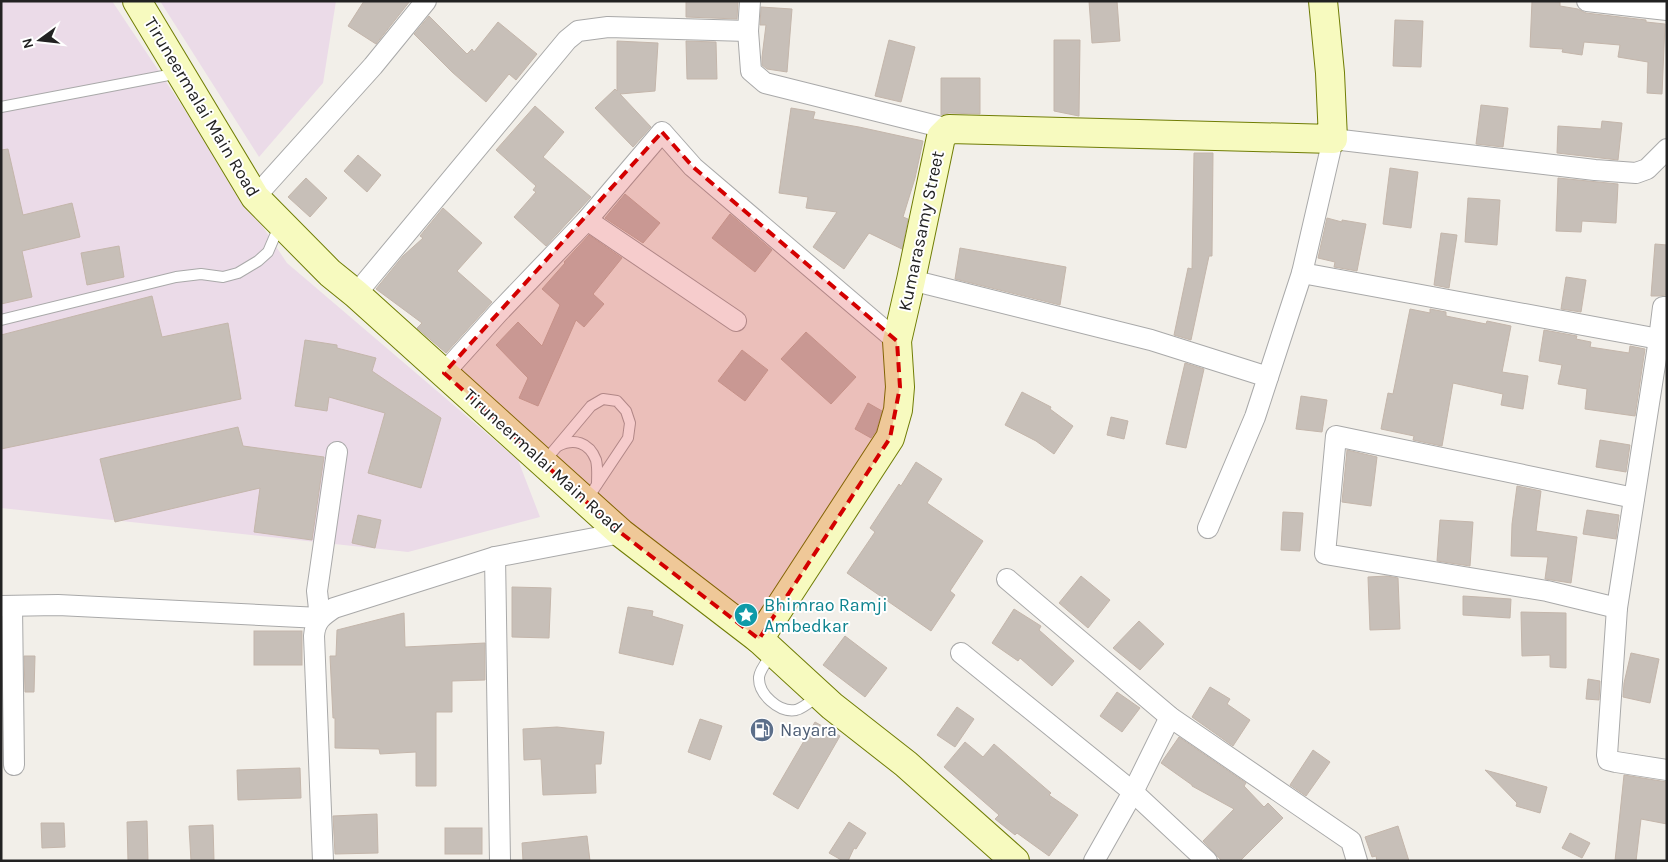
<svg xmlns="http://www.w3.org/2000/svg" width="1668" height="862" font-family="Karla,sans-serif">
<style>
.industrial{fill:#ebdbe8}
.building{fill:#c7bfb8;stroke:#c4b6ab}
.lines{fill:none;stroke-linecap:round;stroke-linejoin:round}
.lane-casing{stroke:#a9a9a9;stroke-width:12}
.street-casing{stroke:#a9a9a9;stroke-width:22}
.secondary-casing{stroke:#707d05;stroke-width:30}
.lane{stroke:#fff;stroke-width:10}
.street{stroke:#fff;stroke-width:20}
.secondary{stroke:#f7fabf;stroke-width:28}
.marked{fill:#d40000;fill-opacity:0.2;stroke:#d40000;stroke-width:4;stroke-dasharray:10 6;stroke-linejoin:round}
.labels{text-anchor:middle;stroke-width:4;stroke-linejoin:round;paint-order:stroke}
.street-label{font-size:18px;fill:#222;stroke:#fff}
.culture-label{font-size:18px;fill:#0d838f;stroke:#fff;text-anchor:start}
.service-label{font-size:18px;fill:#4e5e75;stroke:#fff;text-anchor:start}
</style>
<rect width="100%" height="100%" fill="#f2efe9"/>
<g class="industrial">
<path d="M1,1h111l175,262 231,197 22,57 -132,35 -407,-44z"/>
<path d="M160,1h176l-13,82 -64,74z"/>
</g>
<g class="building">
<path d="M364,1h46l-34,43 -28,-18z"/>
<path d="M686,1h52l-1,18 -51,-2z"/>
<path d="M1089,1h28l3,40 -28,2z"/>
<path d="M1532,1l28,1v4l18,3 8,4 60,7v2l19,2 -3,70 -15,-1 1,-31 -30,-5 2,-12 -36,-3 -2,13 -20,-3 1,-3 -33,-2z"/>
<path d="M761,7l31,2 -5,63 -20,-3 -5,-4v-8l4,-32h-6z"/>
<path d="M429,16l38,38 5,-5 2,3 24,-30 39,32 -21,26 -7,-6 -23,28 -34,-30 -38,-38z"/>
<path d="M1395,20l28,1 -2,46 -28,-1z"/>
<path d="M889,40l26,7 -14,55 -26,-6z"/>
<path d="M1054,40h26l-1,76 -25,-5z"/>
<path d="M617,41l41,2 -3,48 -35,3 31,33 -18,20 -38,-39 20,-19 2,2z"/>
<path d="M686,41l30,1 1,37h-30z"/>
<path d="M941,78h39v36l-31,-1 -8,2z"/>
<path d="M1481,105l27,3 -5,39 -27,-3z"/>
<path d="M535,106l29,26 -21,25 48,40 -45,49 -32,-29 22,-25 -3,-2 3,-4 -40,-36z"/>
<path d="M791,108l24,4 -2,7 46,8 64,14 -8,37 -12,39 5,2 -6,30 -33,-16 -25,36 -31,-22 24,-35 -31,-4 2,-11 -29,-4z"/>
<path d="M1602,121l20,2 -4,37 -61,-7 1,-27 43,3z"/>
<path d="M8,149l15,66 49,-12 8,34 -58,14 10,46 -31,7v-154z"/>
<path d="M1194,153h19l-1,103h-3l-18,84 -17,-5 14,-67 4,1z"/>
<path d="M358,155l23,20 -14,17 -23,-21z"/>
<path d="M1390,168l28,4 -7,56 -28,-4z"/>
<path d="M306,178l21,20 -17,19 -22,-20z"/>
<path d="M1558,178l60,6 -2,39 -34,-2 -1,11 -25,-1z"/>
<path d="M625,194l35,29 -17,20 -38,-25z"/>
<path d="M1468,198l32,2 -3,45 -32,-3z"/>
<path d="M443,208l39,35 -25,28 35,31 -46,51 -29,-25 5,-5 -46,-34 27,-33 20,-18 -3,-2z"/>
<path d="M730,214l42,36 -17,22 -43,-34z"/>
<path d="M1327,218l15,4v-2l24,4 -9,47 -23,-4 1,-5 -17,-4z"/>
<path d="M1441,233l16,2 -8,53 -15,-3z"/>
<path d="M589,235l33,23 -29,36 11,10 -20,23 -8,-7 -38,86 -19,-8 9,-20 -32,-33 22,-23 24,24 18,-41 -18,-16 23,-26 -1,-1z"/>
<path d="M1655,244l12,1v50l-9,1h-7z"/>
<path d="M119,246l5,31 -37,8 -6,-32z"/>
<path d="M960,248l106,19 -6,38 -105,-26z"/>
<path d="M1566,277l20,3 -5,32 -20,-3z"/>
<path d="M152,296l10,41 66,-14 13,76 -240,50v-114z"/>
<path d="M1410,309l20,4v-4l16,3v4l40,8 1,-3 24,5 -9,46 26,4 -5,33 -22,-4 2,-11 -50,-11 -11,63 -29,-6 1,-4 -33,-7 7,-36 5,1z"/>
<path d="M1544,330l33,6 -1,3 15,3 -1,5 39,6 1,-7 15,3 -10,67 -50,-7 2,-20 -29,-5 4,-19 -23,-4z"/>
<path d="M806,332l50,45 -25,27 -50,-45z"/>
<path d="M305,340l32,5v3l39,10 -4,13 69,47 -20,70 -53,-15 17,-60 -56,-16 -2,14 -32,-5z"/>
<path d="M742,350l26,20 -23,31 -27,-20z"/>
<path d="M1185,363l19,6 -18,79 -20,-4z"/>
<path d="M1022,392l29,15 -1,2 23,17 -19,28 -18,-13 -31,-16z"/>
<path d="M1301,396l26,4 -5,32 -26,-3z"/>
<path d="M868,403l14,8 -6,20 -5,7 -16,-9z"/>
<path d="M1111,417l17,4 -4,18 -17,-4z"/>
<path d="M238,427l5,19 81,11 -12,83 -58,-8 6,-44 -145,34 -15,-63z"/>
<path d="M1600,440l30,5 -4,27 -30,-5z"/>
<path d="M1347,450l30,7 -6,49 -29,-4z"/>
<path d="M916,462l26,17 -15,24 56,38 -33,50 5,4 -24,36 -84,-58 28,-41 -5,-4 29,-44 2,2z"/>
<path d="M1517,486l24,5 -5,40 41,6 -6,46 -26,-4 3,-22 -37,-1 1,-32z"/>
<path d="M1587,510l32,5 -3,24 -33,-5z"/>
<path d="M1283,512l20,1 -3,38 -19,-1z"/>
<path d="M358,515l23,5 -6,28 -23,-5z"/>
<path d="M1440,520l33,2 -3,44 -33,-5z"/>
<path d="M1081,576l29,24 -22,28 -29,-25z"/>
<path d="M1387,576l11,2 2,51 -30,1 -2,-53z"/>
<path d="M512,587l39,1 -2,50 -37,-1z"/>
<path d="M1463,596l48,3 -1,19 -47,-3z"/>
<path d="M628,607l25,4 -1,5 31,9 -10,40 -54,-12z"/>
<path d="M1014,609l27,17 -2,4 35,31 -22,25 -32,-28 -2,3 -26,-18z"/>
<path d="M1521,612l45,1v55l-16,-1v-12l-28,1z"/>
<path d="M404,613l1,34 80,-4v37l-33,1v31h-16v74h-20v-34l-36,2 -1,-5 -44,-1v-30h-2l-3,-62h6l1,-26z"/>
<path d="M1139,621l25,23 -24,26 -27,-22z"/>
<rect x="254" y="631" width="48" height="34"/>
<path d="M845,636l42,32 -22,29 -42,-32z"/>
<path d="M1631,653l28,6 -9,44 -27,-6 1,-14z"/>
<path d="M24,656h11l-1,36h-9z"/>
<path d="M1588,679l12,2 -1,19 -13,-1z"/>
<path d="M1210,687l20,12 -3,5 23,16 -17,26 -41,-29z"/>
<path d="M1117,692l23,16 -18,24 -22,-16z"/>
<path d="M957,707l17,12 -19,28 -18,-12z"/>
<path d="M700,719l22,7 -12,34 -22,-8z"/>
<path d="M815,722l25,14 -42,73 -25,-15z"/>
<path d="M557,727l47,5 -3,32h-6l1,29 -53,2 -2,-36 -17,1 -1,-31z"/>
<path d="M1179,737l67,46 -2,3 20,21 4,-4 15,15 -43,43h-18l-19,-20 31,-32 -42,-23v-1l-31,-22z"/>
<path d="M965,742l18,15 11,-13 57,49 -2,2 29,20 -29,41 -32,-23 -2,2 -20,-16 4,-4 -55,-48z"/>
<path d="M1313,750l17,12 -24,34 -16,-11z"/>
<path d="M300,768l1,30 -63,2 -1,-30z"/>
<path d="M1485,770l62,17 -7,26 -24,-7 1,-3z"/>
<path d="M1624,775l43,7v42l-26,-5 -5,42h-21z"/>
<path d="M377,814l1,39 -43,1 -2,-38z"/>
<path d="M147,821l1,40h-20l-1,-39z"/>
<path d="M849,822l17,11 -10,16 -2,-1 -6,13h-5l-14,-8z"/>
<path d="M41,823h23l1,24 -23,1z"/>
<path d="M213,825l1,36h-23l-2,-35z"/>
<path d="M1398,826l11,35h-32l-1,-5 -4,1 -7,-20z"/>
<rect x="445" y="828" width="37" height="26"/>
<path d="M1570,833l20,10 -8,15 -20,-10z"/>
<path d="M587,836l3,25h-67l-1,-18z"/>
</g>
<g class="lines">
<g class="lane-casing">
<g id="lane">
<path d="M1,107l178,-34"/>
<path d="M1,320l175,-43 25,-3 22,3 15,-4 20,-12 10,-9 12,-28"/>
<path d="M558,446c16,-8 31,-4 38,14 2,8 1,16 1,24"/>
<path d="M544,462l47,-56 12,-7 14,2 9,10 4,12 -2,15 -42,63"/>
<path d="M772,654c-4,6 -12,15 -13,23 -1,17 20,36 37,33 8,-2 16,-10 23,-15"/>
</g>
</g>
<g class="street-casing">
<g id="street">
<path d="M750,1l-2,30 3,40 14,12 184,46"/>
<path d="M1587,1l80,9"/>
<path d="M255,197l118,-131 53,-65"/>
<path d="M587,220l149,101"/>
<path d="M1302,273l357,66"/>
<path d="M911,280l240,60 117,37"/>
<path d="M356,294l211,-254 11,-9 30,-4 140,4"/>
<path d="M1667,307h-4l-4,32 -42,269 -10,147 1,5 8,2 51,8"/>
<path d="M444,373l54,-60 89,-93 75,-88 31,35 204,174"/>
<path d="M1208,528l47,-111 47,-144 31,-134 262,31 41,3 11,-4 20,-20"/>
<path d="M495,557l5,304"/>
<path d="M1007,579l163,138 181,124 6,20"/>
<path d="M1,606l57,-1 262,13 -3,-27 20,-139"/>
<path d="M12,606l2,159"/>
<path d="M1617,608l-70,-17 -222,-37 11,-118 298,62"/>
<path d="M961,653l172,139 74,69"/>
<path d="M323,861l-9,-225c1,-15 8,-20 20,-28l161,-51 126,-24"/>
<path d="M1094,861l39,-69 37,-75"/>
</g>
</g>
<g class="secondary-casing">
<g id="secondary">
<path d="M137,1l118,196 75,76 26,21 265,239 138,106 73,67 74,58 109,97"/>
<path d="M759,639l131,-201 8,-28 2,-23 -3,-46 14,-61 30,-143 8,-8 384,10 -3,-66 -7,-72"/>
</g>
</g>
<use href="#lane" class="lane"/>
<use href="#street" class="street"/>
<use href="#secondary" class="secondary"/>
</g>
<path class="marked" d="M662,132l31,35 204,174 3,46 -10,51 -131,201 -138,-106 -177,-160z"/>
<defs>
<g id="sight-disc" transform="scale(1.25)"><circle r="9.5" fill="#0f9aa8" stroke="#fff"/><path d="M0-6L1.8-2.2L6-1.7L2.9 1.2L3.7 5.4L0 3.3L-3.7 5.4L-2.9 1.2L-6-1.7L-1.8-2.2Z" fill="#fff"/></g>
<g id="fuel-disc" transform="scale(1.25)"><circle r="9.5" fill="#5c6f8a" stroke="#fff"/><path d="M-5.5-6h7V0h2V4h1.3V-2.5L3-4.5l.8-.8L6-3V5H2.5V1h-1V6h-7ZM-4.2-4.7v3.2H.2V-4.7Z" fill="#fff"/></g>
</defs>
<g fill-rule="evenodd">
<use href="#sight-disc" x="746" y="615"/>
<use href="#fuel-disc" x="762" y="730"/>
</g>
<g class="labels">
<g class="street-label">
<text transform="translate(202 107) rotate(59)" y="6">Tiruneermalai Main Road</text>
<text transform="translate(921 231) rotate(-78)" y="6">Kumarasamy Street</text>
<text transform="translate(543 461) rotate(42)" y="6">Tiruneermalai Main Road</text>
</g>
<g class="culture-label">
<text x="764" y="611">Bhimrao Ramji<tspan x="764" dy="21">Ambedkar</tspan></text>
</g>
<g class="service-label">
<text x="780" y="736">Nayara</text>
</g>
</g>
<rect width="1668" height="862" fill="none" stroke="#222222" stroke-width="5"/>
<g transform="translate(40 40) rotate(255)" stroke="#ffffff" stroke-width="4" paint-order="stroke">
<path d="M0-4L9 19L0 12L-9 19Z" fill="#222222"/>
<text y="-8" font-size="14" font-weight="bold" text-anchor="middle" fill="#222222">N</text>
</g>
</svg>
